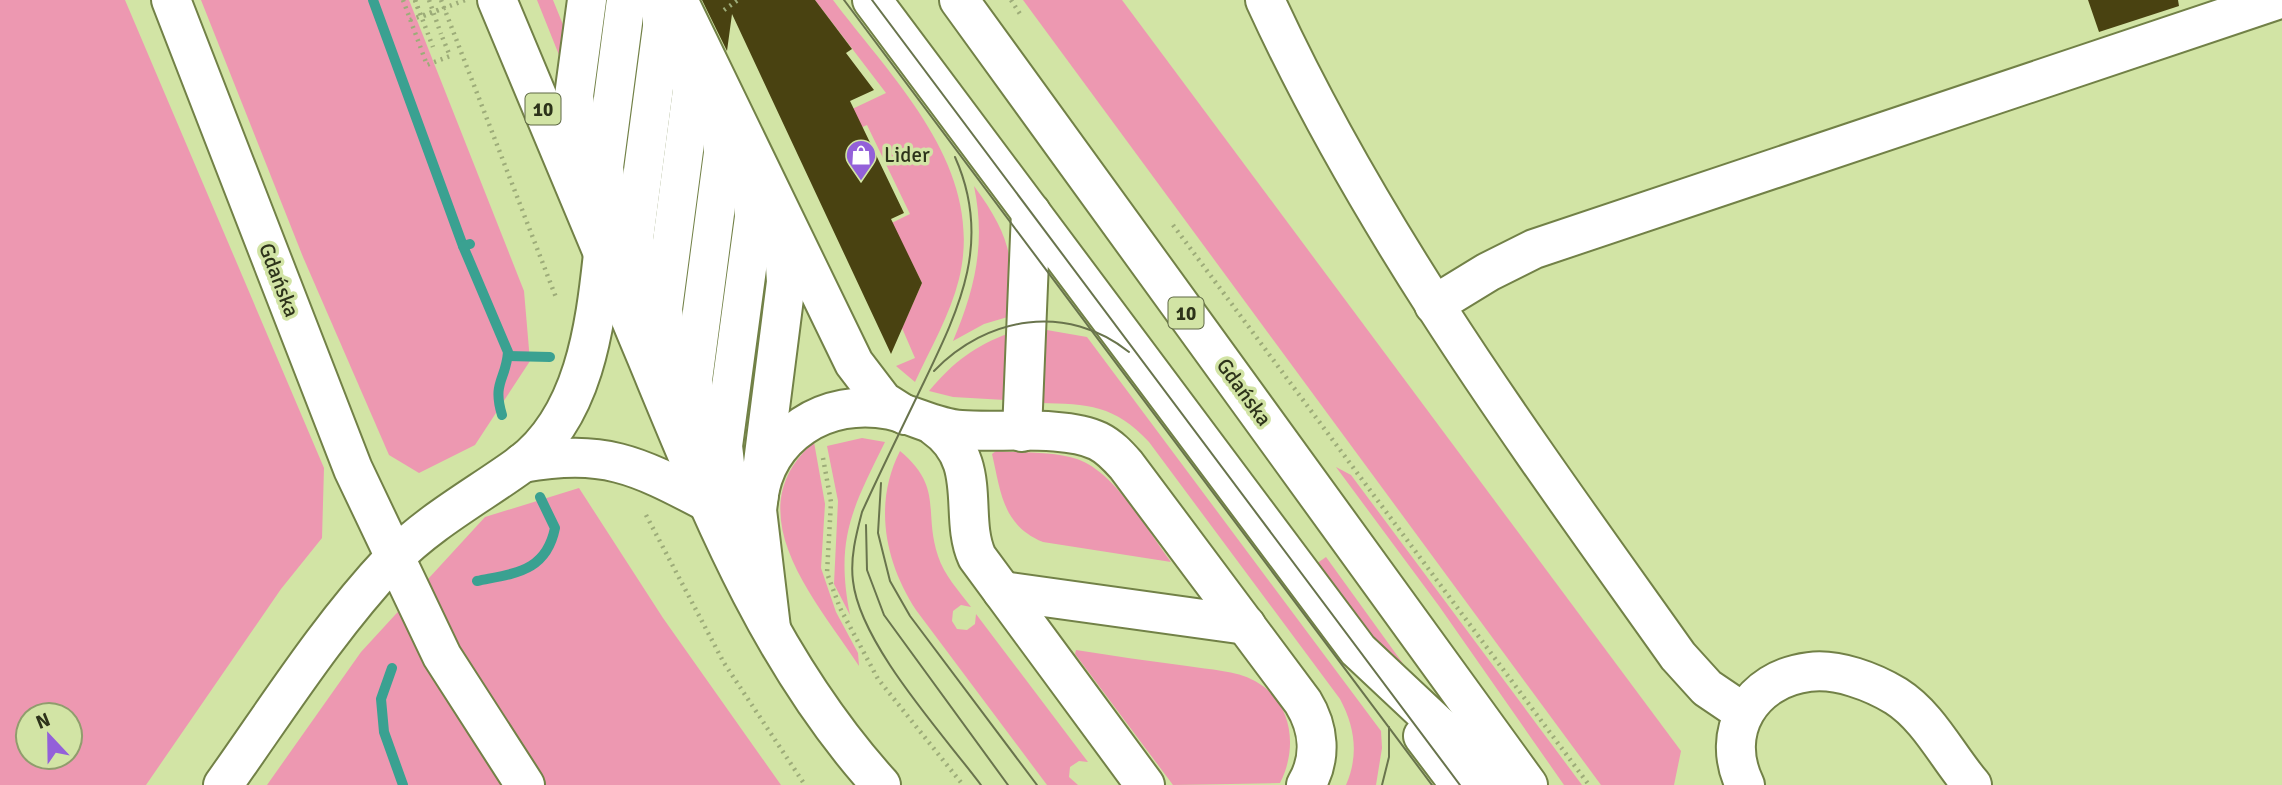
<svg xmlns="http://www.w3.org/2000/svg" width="2282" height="785" font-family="Signika,sans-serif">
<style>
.green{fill:#ed98b1;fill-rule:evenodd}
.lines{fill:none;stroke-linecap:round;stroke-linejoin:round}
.stream{stroke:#3aa191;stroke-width:10}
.building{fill:#494211}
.minor-casing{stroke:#728147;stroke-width:42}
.major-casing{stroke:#728147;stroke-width:42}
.path{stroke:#9dac79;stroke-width:4.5;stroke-dasharray:2 5;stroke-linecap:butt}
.minor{stroke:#fff;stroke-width:38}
.major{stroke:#fff;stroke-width:38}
.tram{stroke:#69744d;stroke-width:2}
.path-bridge{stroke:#9dac79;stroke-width:4.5;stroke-dasharray:2 5;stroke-linecap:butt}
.labels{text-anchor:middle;stroke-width:7;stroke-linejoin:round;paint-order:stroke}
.shield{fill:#d2e4a5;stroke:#5e6844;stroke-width:2}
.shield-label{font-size:19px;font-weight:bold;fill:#2d331a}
.poi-label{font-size:21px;fill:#2d331a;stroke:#d2e4a5;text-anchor:start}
.street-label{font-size:21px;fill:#2d331a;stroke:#d2e4a5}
</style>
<rect width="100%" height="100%" fill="#d2e4a5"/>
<g class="green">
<path d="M0,0h125l199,468 -2,70 -41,51 -135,196h-146zM28,715h42v42h-42z"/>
<path d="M201,0h208l115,291 6,70 -55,84 -56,28 -30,-18 -86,-198z"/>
<path d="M537,0h16l15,37 -5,28z"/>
<path d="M815,0h18c61,81 153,168 126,279 -9,36 -29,70 -44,103l-19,-16 19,-8 -13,-30 20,-45 -11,-22 -42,-27 41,-20 -43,-89 -27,12 -9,-18 55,-26z"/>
<path d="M1023,0h99l559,751 -7,34h-73z"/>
<path d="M974,186c34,46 42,73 37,130l-27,8 -31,17c22,-52 33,-98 21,-155z"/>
<path d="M1041,329l46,8 294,394 1,17 -6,37h-30c13,-30 9,-58 -6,-86l-191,-257c-34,-37 -61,-38 -109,-39z"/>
<path d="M1010,333l-5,67 -52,-3 -24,-6c24,-29 47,-46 81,-58z"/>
<path d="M862,438l23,4c-33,67 -50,97 -35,173l-16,-31 4,-83 -11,-55z"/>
<path d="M814,442l11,62 -4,64 15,44 22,41 1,13c-43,-66 -125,-154 -45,-224z"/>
<path d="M900,451c44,37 23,59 38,105 6,19 21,35 33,51l-10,-2 -8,6 -1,10 5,8 10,1 8,-6 1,-10 112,148 -9,-1 -9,6 -1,10 9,8h-31l-131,-175c-31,-48 -43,-106 -16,-159z"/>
<path d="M996,451c26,2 56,0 81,8 37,12 71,72 94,103l-128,-20c-41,-17 -42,-50 -51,-88z"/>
<path d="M1336,467l15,8 231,310h-18l-125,-179z"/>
<path d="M579,488l84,130 118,167h-514l94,-133 124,-135z"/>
<path d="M1326,557l78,108 -3,7 -92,-103z"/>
<path d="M1076,650c37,6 74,11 111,16 23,4 48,4 68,15 38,21 43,67 25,102l-107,2 -98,-131z"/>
</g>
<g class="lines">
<g class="stream">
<path d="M373,0l90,246"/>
<path d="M470,244l-7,2 45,106c-2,28 -16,30 -6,63"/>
<path d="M508,356l42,1"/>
<path d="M477,581c38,-8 69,-9 78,-53l-15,-31"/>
<path d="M392,668l-11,31 3,33 19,53"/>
</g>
</g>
<g class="building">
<path d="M702,0h113l37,49 -6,4 28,37 -24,11 54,112 -13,6 31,64 -31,71 -159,-340 -5,37z"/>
<path d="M2088,0h90l1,6 -80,26z"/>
</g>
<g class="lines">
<g class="minor-casing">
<g id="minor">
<path d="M171,0l182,469 89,187 83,129"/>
<path d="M678,0l176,363 29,38 22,14"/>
<path d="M872,0l486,650 144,135"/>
<path d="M1265,0c108,236 264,446 413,656l29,32 37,25"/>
<path d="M586,199l-12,-103 13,-96"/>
<path d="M615,269l-11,-102 22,-167"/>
<path d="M1434,305l54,-33 46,-23 743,-249"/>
<path d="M645,338l-11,-99 28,-212v-27"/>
<path d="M674,410l-11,-101 29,-219 -3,-51"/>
<path d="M934,426c51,35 24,89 43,131l168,228"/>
<path d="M1022,432l9,-220"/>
<path d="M522,463c82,-14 113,1 185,39"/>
<path d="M704,482l-11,-102 30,-227 -3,-49"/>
<path d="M758,500c8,-65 68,-103 132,-90 24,5 45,18 71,20 38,3 104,-5 137,11 12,6 20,15 28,24l177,237c16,26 19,56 3,83"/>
<path d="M735,552l-12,-106 31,-229 -3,-50"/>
<path d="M1002,591l244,34"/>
<path d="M771,628l-14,-118 29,-228 -3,-49"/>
<path d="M1423,736l37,49"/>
<path d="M223,785c54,-76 105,-157 169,-225 37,-38 85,-64 128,-95 64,-48 75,-137 83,-211"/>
<path d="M1745,785c-26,-53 6,-106 64,-113 28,-4 64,10 87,24 33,21 51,60 76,89"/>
</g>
</g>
<g class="major-casing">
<g id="major">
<path d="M497,0c50,119 100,238 149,356 63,152 123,306 235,429"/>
<path d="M959,0l569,785"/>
</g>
</g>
<g class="path">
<path d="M403,0l24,65 23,-9 -9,-22"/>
<path d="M415,0l18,47"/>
<path d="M441,0l116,300"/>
<path d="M1011,0l11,17"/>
<path d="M724,10l14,-10"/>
<path d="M410,20l33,-12"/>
<path d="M1173,225l416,560"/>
<path d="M823,458l8,44 -4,71 13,35 38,71 85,106"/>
<path d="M646,515l78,148 81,122"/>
</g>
<use href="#minor" class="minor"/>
<use href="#major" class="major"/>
<g class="tram">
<path d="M844,0l588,785"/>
<path d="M872,0l588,785"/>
<path d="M955,157c38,85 4,152 -33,229 -20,42 -41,84 -60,126 -6,23 -12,46 -9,69 7,63 89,152 128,204"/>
<path d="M934,371c53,-55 133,-68 195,-19"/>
<path d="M881,483l-3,50 12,48 20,35 127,169"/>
<path d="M866,525l1,45 17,45 124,170"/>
<path d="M1382,785l7,-28v-30"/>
</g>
<g class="path-bridge">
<path d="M415,0l6,17 44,-17"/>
<path d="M429,0l12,34"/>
</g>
</g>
<defs>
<g id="shop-pin" transform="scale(1.575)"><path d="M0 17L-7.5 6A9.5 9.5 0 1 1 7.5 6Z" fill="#9360d9" stroke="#d2e4a5"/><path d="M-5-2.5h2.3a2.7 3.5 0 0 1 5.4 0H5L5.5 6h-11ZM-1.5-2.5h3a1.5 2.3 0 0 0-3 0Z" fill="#fff"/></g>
</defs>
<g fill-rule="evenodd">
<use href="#shop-pin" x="861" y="155"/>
</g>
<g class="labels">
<g class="shield">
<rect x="525.5" y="93.5" width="35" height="31" rx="5"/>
<rect x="1168.5" y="297.5" width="35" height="31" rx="5"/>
</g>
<g class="shield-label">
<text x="543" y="116">10</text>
<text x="1186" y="320">10</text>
</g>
<g class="poi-label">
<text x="884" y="162">Lider</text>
</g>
<g class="street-label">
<text transform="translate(279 280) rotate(69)" y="7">Gdańska</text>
<text transform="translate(1244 392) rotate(54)" y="7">Gdańska</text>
</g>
</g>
<g transform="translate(49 736) rotate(338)"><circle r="33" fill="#d2e4a5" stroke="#909d6d" stroke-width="2"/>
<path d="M0-5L12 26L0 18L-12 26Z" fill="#9360d9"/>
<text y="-10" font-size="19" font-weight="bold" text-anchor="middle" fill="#2d331a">N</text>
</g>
</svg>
